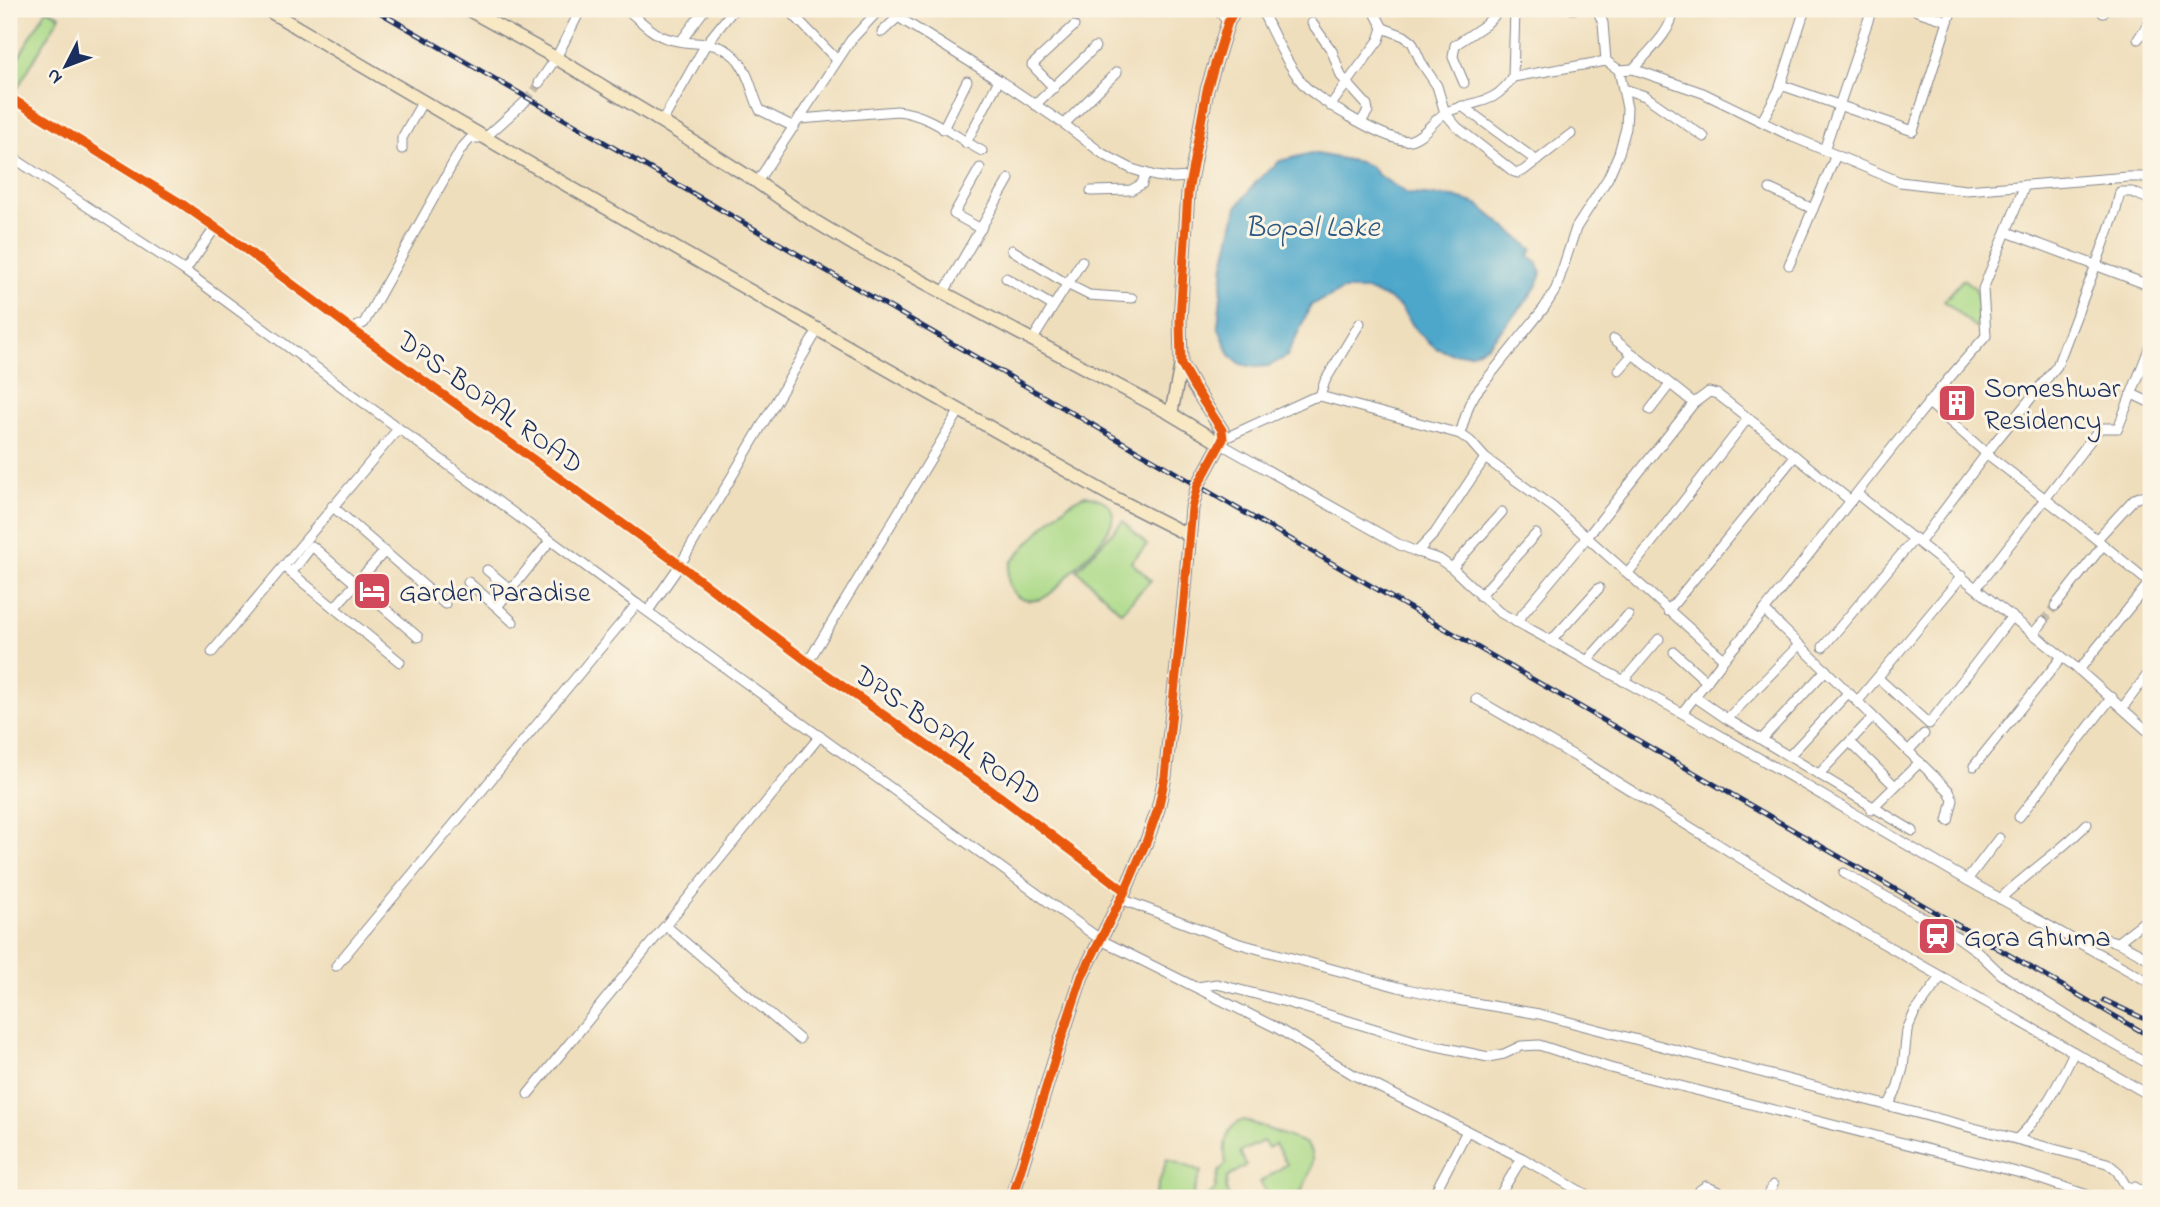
<svg xmlns="http://www.w3.org/2000/svg" width="2160" height="1207" font-family="'Indie Flower',sans-serif">
<style>
.green{fill:#aad987;stroke:#628472;stroke-width:2}
.water{fill:#4da7ca;stroke:#346b94;stroke-width:2}
.lines{fill:none;stroke-linecap:round;stroke-linejoin:round}
.street-tunnel{stroke:#c5bba9;stroke-width:9;stroke-dasharray:9 4.5;stroke-linecap:butt}
.street-casing{stroke:#85868d;stroke-width:11}
.secondary-casing{stroke:#85868d;stroke-width:15}
.street{stroke:#fff;stroke-width:9}
.secondary{stroke:#f8e8c3;stroke-width:12}
.rail-casing{stroke:#1b2f5e;stroke-width:5}
.rail{stroke:#fcf5e5;stroke-width:2.5;stroke-dasharray:8;stroke-linecap:butt}
.cycleway-casing{stroke:#fcf5e5;stroke-width:13}
.cycleway{stroke:#e8590c;stroke-width:9}
.labels{text-anchor:middle;stroke-width:6;stroke-linejoin:round;paint-order:stroke}
.poi-label{font-size:28px;fill:#1b2f5e;stroke:#fcf5e5;text-anchor:start}
.street-label{font-size:28px;fill:#1b2f5e;stroke:#fcf5e5}
.water-label{font-size:30px;font-style:italic;fill:#2c5984;stroke:#fcf5e5}
</style>
<rect width="100%" height="100%" fill="#fcf5e5"/>
<filter id="ink" filterUnits="userSpaceOnUse"><feTurbulence type="fractalNoise" baseFrequency=".0143" numOctaves="2"/><feDisplacementMap in="SourceGraphic" scale="14" xChannelSelector="R" yChannelSelector="G"/><feConvolveMatrix kernelMatrix="1 2 1 2 8 2 1 2 1" color-interpolation-filters="sRGB"/></filter>
<filter id="wash" filterUnits="userSpaceOnUse"><feTurbulence type="fractalNoise" baseFrequency=".00686" numOctaves="4" result="noise"/><feDisplacementMap in="SourceGraphic" scale="28" xChannelSelector="R" yChannelSelector="G"/><feGaussianBlur stdDeviation="1.57" result="paint"/><feColorMatrix in="noise" values="0 0 0 0 0 0 0 0 0 0 0 0 0 0 0 0 0 1.4 0 .05"/><feComposite in="paint" operator="in"/></filter>
<g filter="url(#wash)">
<rect width="100%" height="100%" fill="#efdebc"/>
<g class="green">
<path d="M47,9l13,7 -45,76 -6,-3v-16z"/>
<path d="M1963,279l13,10 3,35 -4,3 -31,-26z"/>
<path d="M1086,495c57,12 9,52 -11,73 -9,9 -20,25 -32,30 -26,10 -42,-12 -32,-36 17,-18 52,-61 75,-67z"/>
<path d="M1123,521l24,24 -16,17 20,18 -30,32 -44,-42z"/>
<path d="M1244,1120l61,23c16,16 1,38 -7,55h-29l-9,-16 27,-18 -12,-20 -7,4 -5,-7 -23,11 6,13 -19,13 -1,11 3,9h-24l10,-8 3,-17 8,-9c-3,-18 -1,-38 18,-44z"/>
<path d="M1167,1159l34,12 -9,27h-38z"/>
</g>
<path class="water" d="M1312,153l47,9 11,4 8,9 30,19 46,3 23,7 56,46 -5,6 9,6 4,10 -3,12 -13,19 -37,42 -16,8 -19,1 -17,-6 -19,-17 -17,-24 -11,-8 -23,-9h-23l-32,15 -24,51 -18,10 -14,1 -14,-3 -11,-9 -12,-29 6,-62 13,-57 20,-26 23,-20z"/>
</g>
<g filter="url(#ink)">
<g class="lines">
<g class="street-tunnel">
<path d="M526,101l13,-18"/>
<path d="M2043,622l12,-16"/>
</g>
<g class="street-casing">
<g id="street">
<path d="M626,9c13,10 25,24 40,29 27,10 51,-2 72,22 12,15 14,34 22,50l34,17"/>
<path d="M788,9l49,51"/>
<path d="M888,9l10,8 101,63 65,44 39,30 29,15 23,7 17,2 18,-1"/>
<path d="M1217,9l11,13"/>
<path d="M1261,9c12,24 25,54 42,75 12,15 91,62 108,56 16,-5 23,-23 38,-29 30,-12 44,-5 64,-34l93,-16 13,9 14,-1 70,24 90,44 107,45 66,8 162,-13h23"/>
<path d="M1572,9h2"/>
<path d="M1597,9l6,14 3,38"/>
<path d="M532,10l1,-1"/>
<path d="M1917,11l31,10"/>
<path d="M2103,13l3,-4"/>
<path d="M1312,23l20,28 9,25 26,29 1,6 -7,11"/>
<path d="M1383,28l21,8 8,6 9,20 16,24 8,27 12,14 57,45 4,1 5,-2 48,-37"/>
<path d="M882,32l16,-15"/>
<path d="M2138,39l13,-19"/>
<path d="M681,41l24,-32"/>
<path d="M1633,69c14,-16 39,-37 41,-60"/>
<path d="M1513,77l2,-68"/>
<path d="M539,83l17,-25 25,-49"/>
<path d="M1464,83l-11,-26 2,-12 30,-20 16,-16"/>
<path d="M1781,85l132,46 39,-122"/>
<path d="M1054,88l-22,-23 42,-39"/>
<path d="M1624,89l21,7 59,41"/>
<path d="M9,97l173,107 43,30 131,98 324,233 128,97 194,136 123,93"/>
<path d="M1035,105l60,-58"/>
<path d="M1330,106l49,-66 4,-12 -10,-19"/>
<path d="M1462,106l75,55"/>
<path d="M800,119l97,-8c32,3 57,25 85,40"/>
<path d="M1762,121l17,-31 26,-81"/>
<path d="M662,122l44,-78 28,-35"/>
<path d="M1064,124l53,-52"/>
<path d="M943,129l24,-48"/>
<path d="M966,143l33,-63"/>
<path d="M402,149v-11l21,-37"/>
<path d="M1824,150l48,-141"/>
<path d="M9,155l176,116"/>
<path d="M980,168l-26,46 27,15"/>
<path d="M757,182l94,-142 29,-31"/>
<path d="M1770,189l43,20"/>
<path d="M1091,191l40,-1 11,-6 3,-11"/>
<path d="M215,228l-30,43 452,333 -301,362"/>
<path d="M2007,232l144,54"/>
<path d="M1012,250l55,34 22,11 43,3"/>
<path d="M1789,265l47,-110"/>
<path d="M1006,278l47,28"/>
<path d="M944,292l65,-113"/>
<path d="M352,329l12,-6 97,-174 9,-10 16,-2 40,-36"/>
<path d="M1033,339l49,-78"/>
<path d="M1614,339l80,64"/>
<path d="M1619,370l14,-16"/>
<path d="M2132,394l19,9"/>
<path d="M1320,396l5,-15 35,-58"/>
<path d="M1928,402l59,52 87,67 77,63"/>
<path d="M1650,410l20,-26"/>
<path d="M1460,434l9,-29 6,-11 69,-86 12,-19 20,-61 32,-50 11,-25 7,-25 1,-20 -8,-38"/>
<path d="M1223,439l89,-41 8,-2 140,38 10,7 15,17 69,50 170,151c90,-105 169,-220 262,-323l-3,-47 42,-104"/>
<path d="M1221,444l179,101 17,7 18,-19 50,-75"/>
<path d="M1857,494l222,176 72,64"/>
<path d="M332,506l113,98"/>
<path d="M2097,539l37,-40 17,-6"/>
<path d="M1920,542l76,-101 61,-75 39,-101 20,-55 4,-18h12l19,8"/>
<path d="M1417,552l22,7 13,9 47,44 183,101 285,167 184,103"/>
<path d="M1452,568l50,-56"/>
<path d="M288,570l112,92"/>
<path d="M487,570l24,20"/>
<path d="M291,573l21,-27 106,91"/>
<path d="M1628,573l120,-155"/>
<path d="M468,582l29,25 53,-66"/>
<path d="M1976,588l124,-160h18l33,-84"/>
<path d="M1480,596l56,-62"/>
<path d="M637,604l464,336 176,88 77,47 168,83 70,40"/>
<path d="M2055,606l48,-61"/>
<path d="M497,607l16,15"/>
<path d="M334,608l51,-57"/>
<path d="M648,611l32,-46 139,-237"/>
<path d="M1668,611l127,-155"/>
<path d="M1765,611l184,180 4,9 -5,21"/>
<path d="M1516,622l72,-86 106,-133 15,-11 8,2 31,24 103,83"/>
<path d="M2033,634l10,-12"/>
<path d="M1551,641l48,-53"/>
<path d="M1823,647l92,-109"/>
<path d="M212,652l186,-223"/>
<path d="M1674,652l33,30"/>
<path d="M1587,661l41,-46"/>
<path d="M808,662l152,-252"/>
<path d="M2079,670l70,-87"/>
<path d="M1878,678l51,46 83,-108"/>
<path d="M1623,681l36,-42"/>
<path d="M1695,697l32,22 186,112"/>
<path d="M1476,699l107,62 245,151 323,184"/>
<path d="M1857,702l105,-126"/>
<path d="M2123,707l28,-37"/>
<path d="M1682,713l42,-54"/>
<path d="M1727,719l72,-74"/>
<path d="M1762,739l64,-69"/>
<path d="M1850,742l45,44"/>
<path d="M1908,751l16,-17"/>
<path d="M1790,755l58,-62"/>
<path d="M1974,766l88,-109"/>
<path d="M1820,773l53,-56"/>
<path d="M1871,810l49,-48"/>
<path d="M2019,817l93,-120"/>
<path d="M1844,873l115,65 18,13 24,23 93,59 57,32"/>
<path d="M1967,880l32,-42"/>
<path d="M1121,899l116,44 161,44 59,13 82,14 568,149 10,8 9,15 25,6"/>
<path d="M2000,899c28,-27 60,-47 87,-75"/>
<path d="M666,926l133,113"/>
<path d="M2076,940c36,-5 45,3 75,20"/>
<path d="M2119,941l32,-25"/>
<path d="M1197,987l20,-3 69,18 132,40 70,15 16,-3 17,-8 18,-1 71,23 418,107 68,23"/>
<path d="M528,1094l292,-358"/>
<path d="M1888,1106l9,-17 6,-21 4,-38 7,-16 27,-37"/>
<path d="M2017,1139c26,-25 42,-55 57,-87"/>
<path d="M1433,1196l34,-65"/>
<path d="M1498,1198l24,-40"/>
<path d="M1695,1198l5,-8 6,-4 25,12"/>
<path d="M1766,1198l7,-13"/>
<path d="M2120,1198l15,-11"/>
</g>
</g>
<g class="secondary-casing">
<g id="secondary">
<path d="M266,9c282,167 566,330 851,490l73,37"/>
<path d="M467,9l89,49 106,64 95,60 49,34 52,31 313,167 50,30"/>
<path d="M1171,414l10,-50"/>
<path d="M1012,1198l45,-146 25,-76 43,-85 22,-51 11,-31 7,-32 19,-177 8,-92 6,-23 25,-46 -1,-9 -28,-43 -13,-23 -1,-44 8,-128 19,-102 21,-68 7,-13"/>
</g>
</g>
<use href="#street" class="street"/>
<use href="#secondary" class="secondary"/>
<g class="rail-casing">
<g id="rail">
<path d="M374,9l1777,1028"/>
<path d="M2104,1000l47,22"/>
</g>
</g>
<use href="#rail" class="rail"/>
<g class="cycleway-casing">
<g id="cycleway">
<path d="M9,97l173,107 43,30 131,98 324,233 128,97 194,136 123,93"/>
<path d="M1012,1198l45,-146 25,-76 43,-85 22,-51 11,-31 7,-32 19,-177 8,-92 6,-23 25,-46 -1,-9 -28,-43 -13,-23 -1,-44 8,-128 19,-102 21,-68 7,-13"/>
</g>
</g>
<use href="#cycleway" class="cycleway"/>
</g>
</g>
<defs>
<g id="building-square" transform="scale(2.0125)"><rect x="-9" y="-9" width="18" height="18" rx="4" fill="#d1495b" stroke="#fcf5e5"/><path d="M-4-6H4V6H1V3H-1V6H-4ZM-2.5-4.3h1.7v1.8h-1.7ZM.8-4.3h1.7v1.8H.8ZM-2.5-1h1.7V.8h-1.7ZM.8-1h1.7V.8H.8Z" fill="#fff"/></g>
<g id="hotel-square" transform="scale(2.0125)"><rect x="-9" y="-9" width="18" height="18" rx="4" fill="#d1495b" stroke="#fcf5e5"/><path d="M-6-4.5h1.5V1H6V5H4.5V3h-9V5H-6ZM-4 0a1.8 1.8 0 1 1 3.6 0ZM.5 0V-2.5h3Q6-2.5 6 0Z" fill="#fff"/></g>
<g id="station-square" transform="scale(2.0125)"><rect x="-9" y="-9" width="18" height="18" rx="4" fill="#d1495b" stroke="#fcf5e5"/><path d="M-3-6H3Q5-6 5-4V2Q5 4 3 4L4.5 6H3L1.5 4h-3L-3 6H-4.5L-3 4Q-5 4-5 2V-4Q-5-6-3-6ZM-3.5-4v3h7v-3ZM-3.5 1v1.5H-2V1ZM2 1v1.5H3.5V1Z" fill="#fff"/></g>
</defs>
<g fill-rule="evenodd">
<use href="#building-square" x="1957" y="403"/>
<use href="#hotel-square" x="372" y="591"/>
<use href="#station-square" x="1937" y="936"/>
</g>
<g class="labels">
<g class="poi-label">
<text x="1984" y="397">Someshwar<tspan x="1984" dy="32">Residency</tspan></text>
<text x="399" y="601">Garden Paradise</text>
<text x="1964" y="946">Gora Ghuma</text>
</g>
<g class="street-label">
<text transform="translate(491 401) rotate(36)" y="10">DPS-BOPAL ROAD</text>
<text transform="translate(949 734) rotate(35)" y="10">DPS-BOPAL ROAD</text>
</g>
<g class="water-label">
<text x="1312" y="236">Bopal Lake</text>
</g>
</g>
<rect width="2160" height="1207" fill="none" stroke="#fcf5e5" stroke-width="35"/>
<g transform="translate(66 66) rotate(228)" stroke="#fcf5e5" stroke-width="5" paint-order="stroke">
<path d="M0-5L12 26L0 18L-12 26Z" fill="#1b2f5e"/>
<text y="-10" font-size="19" font-weight="bold" text-anchor="middle" fill="#1b2f5e">N</text>
</g>
</svg>
